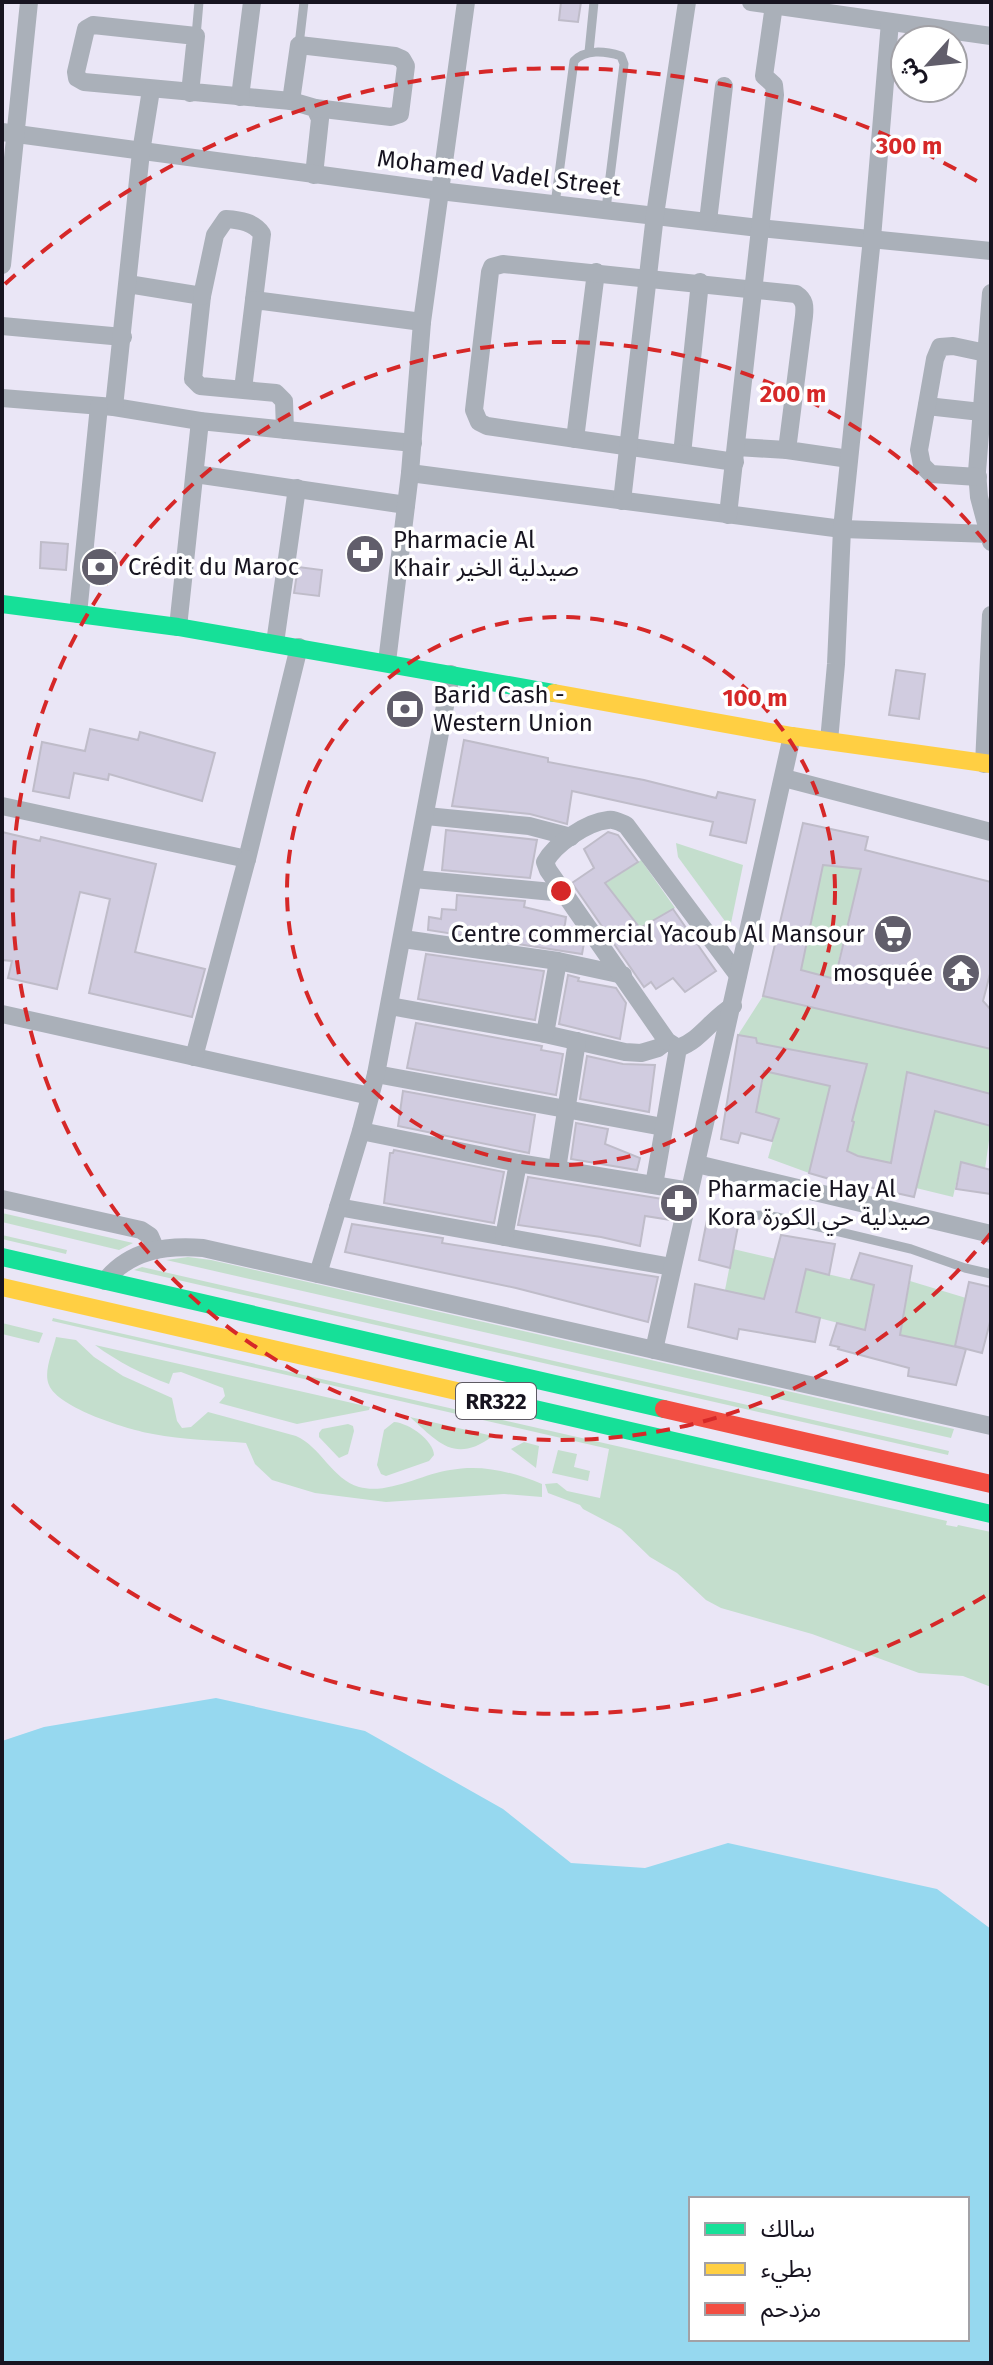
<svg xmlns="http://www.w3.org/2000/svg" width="993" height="2365" font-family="'Fira Sans','Noto Sans Arabic',sans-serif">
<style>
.green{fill:#c4decd}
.water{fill:#96d8ef;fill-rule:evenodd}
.building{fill:#d1cce0;stroke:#bfbcc9;stroke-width:2;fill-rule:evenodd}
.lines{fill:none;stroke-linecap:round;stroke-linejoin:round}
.lane{stroke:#aab0b9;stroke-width:9}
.street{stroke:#aab0b9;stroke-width:18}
.fast{stroke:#16e098;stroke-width:18}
.slow{stroke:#ffcf43;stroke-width:18}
.jam{stroke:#f24e42;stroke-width:18}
.ring{fill:none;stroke:#d62828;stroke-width:4;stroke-dasharray:14 10}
.labels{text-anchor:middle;stroke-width:7;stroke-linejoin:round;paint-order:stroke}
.shield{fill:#fff;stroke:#5d5a63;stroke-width:2}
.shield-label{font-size:22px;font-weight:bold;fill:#171420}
.street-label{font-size:24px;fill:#171420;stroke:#fff}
.poi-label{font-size:24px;fill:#171420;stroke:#fff;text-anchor:start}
.centre{fill:#d62828;stroke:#fff;stroke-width:4}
.ring-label{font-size:24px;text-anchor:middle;font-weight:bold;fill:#d62828;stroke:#fff;stroke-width:7;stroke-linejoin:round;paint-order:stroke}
</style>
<rect width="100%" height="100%" fill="#eae6f6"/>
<g class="green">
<path d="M676,843l67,22 -13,63 -52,-71z"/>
<path d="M641,860l34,48 -35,20 -35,-44z"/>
<path d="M823,865l38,4 -27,110 -33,-9z"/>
<path d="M763,996l228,53v45l-90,19 -10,50 -15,-3 -8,27 -17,-5 7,-27 -13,-4 9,-28 -2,-2 15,-57 -110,-21 -1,-5 -18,-3z"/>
<path d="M765,1071l70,11 -26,91 -41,-15 11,-39 -23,-7z"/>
<path d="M929,1109l62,17 -6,43 -24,-7 -8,35 -37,-9z"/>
<path d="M2,1213l131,30 -14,7 -117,-28z"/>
<path d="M2,1235l65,15 -1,4 -64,-15z"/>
<path d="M733,1249l43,10 -12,41 -39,-10z"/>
<path d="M188,1257l23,3 743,169 -3,9 -785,-178z"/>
<path d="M142,1267l807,184 -1,4 -814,-185z"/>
<path d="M806,1269l68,16 -9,45 -69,-18z"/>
<path d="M910,1281l56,17 -11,49 -55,-12z"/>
<path d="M53,1318l894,203 -1,4 11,2 1,-2 33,7v155l-28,-11 -44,-3 -107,-39 -91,-26 -15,-8 -29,-27 -27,-16 -29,-28 -38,-20 -3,-4 -32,-12 -3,-9 12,-1 10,8 33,7 9,-49 -557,-128z"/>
<path d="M2,1323l41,10 -4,10 -37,-9z"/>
<path d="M56,1337l20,3 18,17 29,19 49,22 5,23 5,7 9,-1 17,-15 88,24c25,11 36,43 63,51 29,8 63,-13 91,-17 33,-6 62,2 92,14v13l-38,-3 -118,8 -71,-9 -43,-13 -17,-16 -9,-21c-31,-3 -63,-3 -93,-9 -24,-4 -95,-26 -104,-49 -6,-13 4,-34 7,-48z"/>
<path d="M95,1345l275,62 -1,3 -72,14 -78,-21 6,-7 -2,-8 -42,-16 -8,1 -4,11c-27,-10 -51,-22 -74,-39z"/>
<path d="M410,1417l83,19c-38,28 -54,7 -83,-19z"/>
<path d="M394,1422c15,1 39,18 40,33l-5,6 -43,15 -5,-2 -4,-9 7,-35z"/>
<path d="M348,1424l5,2 1,5 -6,23 -9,4 -20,-21v-4l3,-4z"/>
<path d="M524,1442l15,4 -3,22 -25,-19z"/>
<path d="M558,1450l19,4 -3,13 16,4 -2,10 -36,-8z"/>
</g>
<path class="water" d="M216,1698l149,33 138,78 68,54 74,5 83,-25 209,46 54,40v434h-989v-622l42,-14zM691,2199h276v140h-276z"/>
<g class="building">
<path d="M561,2h20l-3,20 -19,-2z"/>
<path d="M41,542l27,2 -2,26 -26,-2z"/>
<path d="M96,551l19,2 -3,24 -18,-2z"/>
<path d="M298,567l24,3 -3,26 -25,-3z"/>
<path d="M896,670l29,4 -6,45 -30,-4z"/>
<path d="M90,729l48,11 2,-8 75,21 -13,48 -93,-27 -1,6 -34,-7 -5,25 -36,-7 9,-49 43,9z"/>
<path d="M464,740l84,18v4l96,18 72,18 2,-6 37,8 -9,43 -36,-8 3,-13 -141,-31 -5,33 -37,-10 -78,-8z"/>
<path d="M803,823l65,14 -3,13 126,32v88l-8,31 8,9v39l-228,-53zM823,865l38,4 -26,110 -34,-9z"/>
<path d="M446,830l91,10 -7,38 -88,-8z"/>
<path d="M2,832l38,9 1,-4 115,27 -21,88 70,17 -13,48 -103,-24 21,-94 -30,-7 -23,97 -49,-11 4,-17 -10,-1z"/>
<path d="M608,832l10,3 20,27 -33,21 35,45 33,-19 43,62 -31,21 -12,-14 -17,11 -5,-7 -7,5 -72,-104 22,-15 -10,-19z"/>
<path d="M457,895l68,6 -1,6 42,10 -3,21 21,5 -2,11 -154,-24 1,-13 12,2 1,-10 14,1z"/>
<path d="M426,954l118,17 -9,49 -117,-21z"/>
<path d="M568,975l11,3 -1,3 38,7 10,15 -6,36 -61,-15z"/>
<path d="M416,1023l126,23 -1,4 22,4 -7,41 -149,-27z"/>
<path d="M738,1035l18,3 1,5 110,21 -15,57 2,1 -7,29 11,5 33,7 16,-91 84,22v32l-56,-15 -21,86 -63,-14 -1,2 -41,-12 21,-87 -66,-15 -8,41 23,7 -7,22 -31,-8 -3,10 -17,-4z"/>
<path d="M587,1056l36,8 32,1 -6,47 -69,-13z"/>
<path d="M403,1091l132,24 -6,38 -131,-27z"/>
<path d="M576,1123l32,6 -3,15 35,14 -3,12 -66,-11z"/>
<path d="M394,1150l110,22 -10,51 -110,-20 6,-50h3z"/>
<path d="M961,1162l30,8v24l-35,-5z"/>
<path d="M528,1177l147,24 -4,19 -26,-4 -5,30 -39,-9 -83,-12z"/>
<path d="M707,1220l31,6 -8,42 -31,-8z"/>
<path d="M352,1224l91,14 -1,5 216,34 -10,45 -132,-34 -171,-36z"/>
<path d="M781,1235l54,9 -6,31 -23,-6 -10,43 24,6 -5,24 -76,-13 -2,10 -49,-12 7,-43 69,15z"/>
<path d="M860,1253l52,13 -12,69 66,14 -10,36 -48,-9 1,-8 -71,-19 1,-2 -9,-2 7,-22 28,7 9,-45 -23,-6z"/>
<path d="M969,1282l22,5v31l-9,35 -27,-7z"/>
</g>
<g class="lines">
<g class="lane">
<path d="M196,36l3,-34"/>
<path d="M299,45l5,-43"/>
<path d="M589,52l5,-50"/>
<path d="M555,204l19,-143c11,-12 31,-10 47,-5l3,8 -18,145"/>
<path d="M740,1216l23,-1 14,2 134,32 54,19 26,6"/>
</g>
<g class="street">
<path d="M751,2l240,34"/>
<path d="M190,93l6,-57 -103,-11 -7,4 -10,43 1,6 7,4 207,19 24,7 5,11 -6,56"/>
<path d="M240,97l12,-95"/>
<path d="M291,101l8,-56 96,11 7,3 4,7 -6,48 -9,3 -76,-9"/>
<path d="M2,132l438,59 319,37 232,23"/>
<path d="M708,221l16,-135"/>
<path d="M2,265l27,-263"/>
<path d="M128,284l74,12 -9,83 7,7 76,7 8,8 1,29"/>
<path d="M991,293l-14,179 2,25 12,45"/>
<path d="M202,296l13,-61 11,-16c14,1 28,3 36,15l-8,66"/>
<path d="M2,326l121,11"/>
<path d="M243,389l11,-89 168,22"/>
<path d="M2,398l112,9 86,14 213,22"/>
<path d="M927,406l54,6"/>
<path d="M114,407l27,-255 10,-62"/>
<path d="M575,439l21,-167"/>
<path d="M737,447l50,3"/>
<path d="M682,454l18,-172"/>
<path d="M735,462l-248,-36 -8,-4 -5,-12 16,-138 2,-5 11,-3 293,30c9,6 9,12 8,22l-17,134 62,9"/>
<path d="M410,473l432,56 149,5"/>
<path d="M195,474l211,31"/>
<path d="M978,477l-47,-3 -9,-9 -3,-15 16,-91 5,-12 13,-1 33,7"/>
<path d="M622,501l33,-286 32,-213"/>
<path d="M728,515l47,-420 -1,-10 -10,-9 10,-71"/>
<path d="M78,614l21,-208"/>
<path d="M178,627l22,-206"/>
<path d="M275,643l22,-155"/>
<path d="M387,662l23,-189 12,-151 44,-320"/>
<path d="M829,741l7,-77 6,-135 30,-291 18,-216"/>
<path d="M984,764l7,-149"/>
<path d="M784,778l207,54"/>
<path d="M2,806l245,53 52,-212"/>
<path d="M426,816l103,10 42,11"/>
<path d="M414,879l149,14"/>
<path d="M403,939l155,22 65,14"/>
<path d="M390,1006l155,28 80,18 16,1 17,-5 9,-7"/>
<path d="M2,1014l368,82"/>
<path d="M545,1034l13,-73"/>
<path d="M678,1048l-11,-7 -119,-171 -3,-8c10,-18 42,-40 63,-42 6,-1 11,2 18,5l112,150"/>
<path d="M194,1057l53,-198"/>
<path d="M376,1074l287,53"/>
<path d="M361,1131l157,32 172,28"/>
<path d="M697,1164l294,70"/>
<path d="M557,1169l20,-128"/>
<path d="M654,1185l24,-137c22,-7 34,-30 55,-42"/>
<path d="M2,1199l139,31 9,6 6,14"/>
<path d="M338,1207l334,60"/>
<path d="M504,1237l14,-74"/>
<path d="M318,1274l43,-143 15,-57 75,-400"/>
<path d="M105,1281c25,-31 60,-36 98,-33l788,178"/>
<path d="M654,1350l138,-614"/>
</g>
<g class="fast">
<path d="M2,604l176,23 376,66"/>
<path d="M2,1257l662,152"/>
<path d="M513,1404l478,110"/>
</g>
<g class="slow">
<path d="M554,693l238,43 199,28"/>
<path d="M2,1287l511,117"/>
</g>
<path class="jam" d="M664,1409l327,75"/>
</g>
<g class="ring">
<circle cx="561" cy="891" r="274"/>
<path d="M991 1233A549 549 0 1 1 991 549"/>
<path d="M985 1596A823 823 0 0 1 5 1498M5 284A823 823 0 0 1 985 186"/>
</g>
<defs>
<g id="pharmacy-disc" transform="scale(2)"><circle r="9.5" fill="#615e6b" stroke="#fff"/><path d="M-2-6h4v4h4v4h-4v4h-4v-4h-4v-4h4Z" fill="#fff"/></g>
<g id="bank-disc" transform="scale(2)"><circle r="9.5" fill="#615e6b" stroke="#fff"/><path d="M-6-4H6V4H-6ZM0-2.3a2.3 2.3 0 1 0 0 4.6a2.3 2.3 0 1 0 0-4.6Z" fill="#fff"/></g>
<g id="supermarket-disc" transform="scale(2)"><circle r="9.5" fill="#615e6b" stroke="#fff"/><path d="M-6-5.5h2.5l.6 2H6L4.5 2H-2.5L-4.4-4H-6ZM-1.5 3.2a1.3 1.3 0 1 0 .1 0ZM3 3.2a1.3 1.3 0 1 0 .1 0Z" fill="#fff"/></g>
<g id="temple-disc" transform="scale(2)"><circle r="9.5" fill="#615e6b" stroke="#fff"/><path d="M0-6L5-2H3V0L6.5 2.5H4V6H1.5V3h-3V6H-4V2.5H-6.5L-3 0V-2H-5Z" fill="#fff"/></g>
</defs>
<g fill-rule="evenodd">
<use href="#pharmacy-disc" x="365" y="554"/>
<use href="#bank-disc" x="100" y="567"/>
<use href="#bank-disc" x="405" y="709"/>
<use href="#supermarket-disc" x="893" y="934"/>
<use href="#temple-disc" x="961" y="973"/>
<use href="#pharmacy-disc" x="679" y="1203"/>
</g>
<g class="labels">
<rect class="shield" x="456" y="1383" width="80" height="36" rx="6"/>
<g class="shield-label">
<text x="496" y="1409">RR322</text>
</g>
<g class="street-label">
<text transform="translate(499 173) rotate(7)" y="8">Mohamed Vadel Street</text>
</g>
<g class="poi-label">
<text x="393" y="548">Pharmacie Al<tspan x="393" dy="28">Khair صيدلية الخير</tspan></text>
<text x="128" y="575">Crédit du Maroc</text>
<text x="433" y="703">Barid Cash -<tspan x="433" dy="28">Western Union</tspan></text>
<text x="865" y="942" text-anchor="end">Centre commercial Yacoub Al Mansour</text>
<text x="933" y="981" text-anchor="end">mosquée</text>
<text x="707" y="1197">Pharmacie Hay Al<tspan x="707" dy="28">Kora صيدلية حي الكورة</tspan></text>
</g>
</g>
<circle cx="561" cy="891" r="12" class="centre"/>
<g class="ring-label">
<text x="909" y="154">300 m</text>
<text x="793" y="402">200 m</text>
<text x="755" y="706">100 m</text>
</g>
<rect width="993" height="2365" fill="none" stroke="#171420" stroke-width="8"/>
<rect x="689" y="2197" width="280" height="144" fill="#ffffff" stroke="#a2a1a6" stroke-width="2"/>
<rect x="705" y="2223" width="40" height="12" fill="#16e098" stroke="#a2a1a6" stroke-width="2"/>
<text x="761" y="2237" font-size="24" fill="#171420">سالك</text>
<rect x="705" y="2263" width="40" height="12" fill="#ffcf43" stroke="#a2a1a6" stroke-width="2"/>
<text x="761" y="2277" font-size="24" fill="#171420">بطيء</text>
<rect x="705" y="2303" width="40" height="12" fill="#f24e42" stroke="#a2a1a6" stroke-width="2"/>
<text x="761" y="2317" font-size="24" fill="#171420">مزدحم</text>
<g transform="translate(929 64) rotate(243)"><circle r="38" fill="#ffffff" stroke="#a2a1a6" stroke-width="2"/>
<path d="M0-6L14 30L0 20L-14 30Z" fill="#615e6b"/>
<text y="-12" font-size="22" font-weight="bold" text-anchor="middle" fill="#171420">ش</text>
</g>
</svg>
